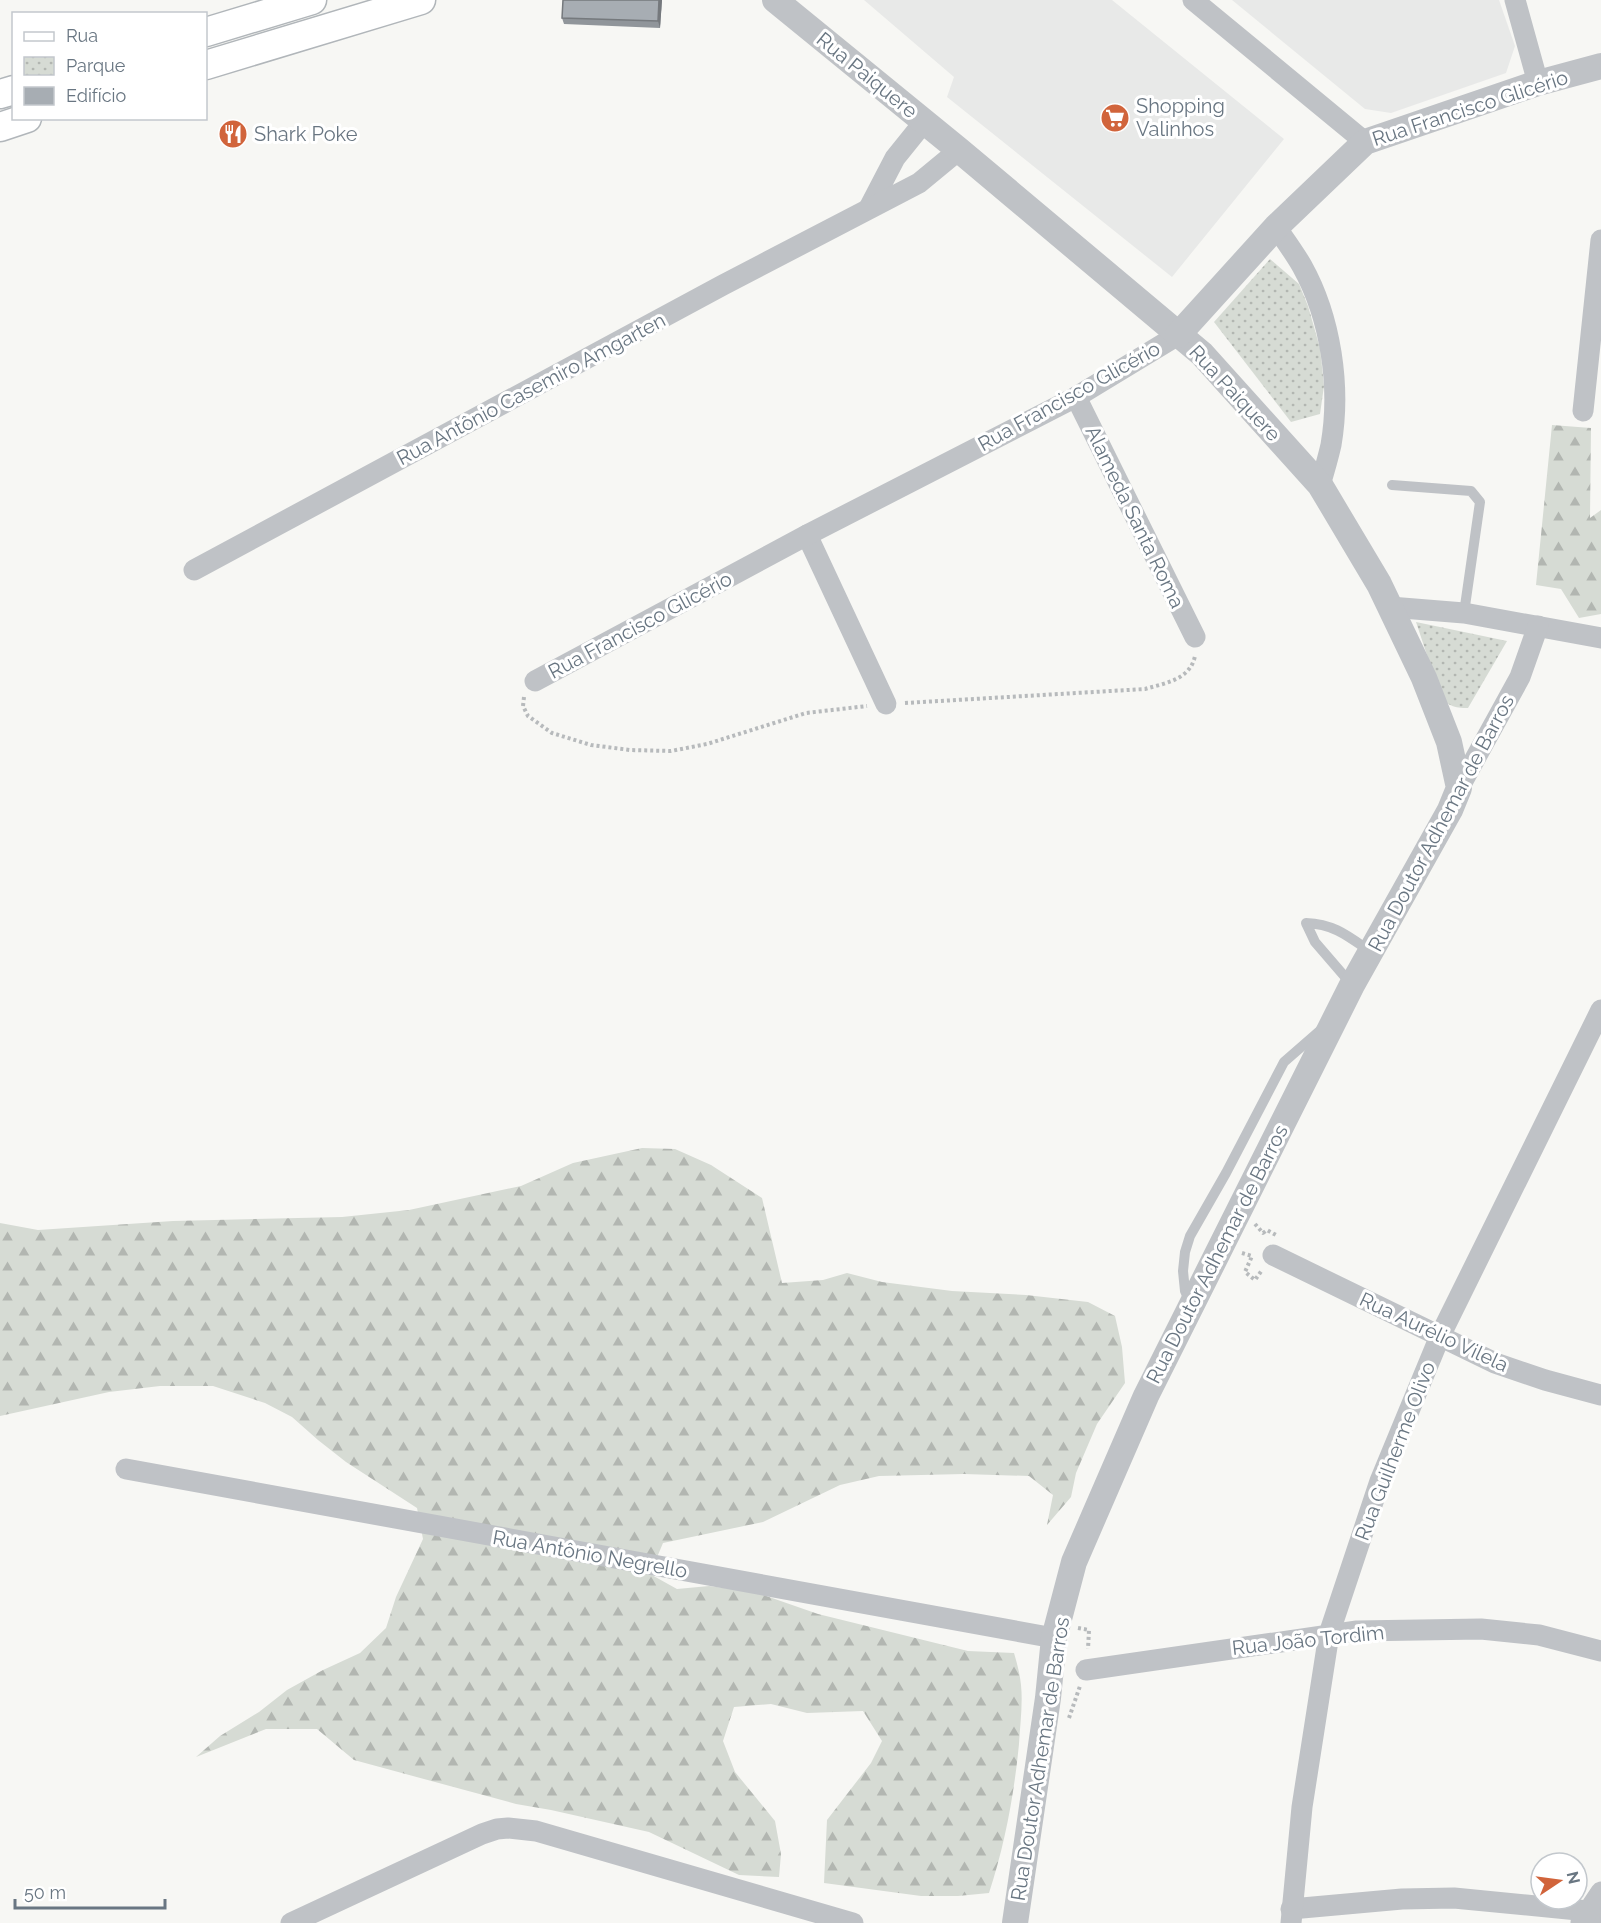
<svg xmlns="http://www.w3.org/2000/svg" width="1601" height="1923" font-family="Raleway,sans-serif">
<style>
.built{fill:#e8e9e8}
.forest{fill:url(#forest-firs)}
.park{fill:url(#park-dots)}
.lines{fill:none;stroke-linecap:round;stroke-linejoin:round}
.secondary-casing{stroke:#b1b6ba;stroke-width:31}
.path{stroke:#b7babc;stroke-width:4;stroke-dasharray:3 3;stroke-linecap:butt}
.service{stroke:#bfc2c6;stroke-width:10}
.minor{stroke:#bfc2c6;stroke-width:21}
.tertiary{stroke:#bfc2c6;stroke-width:26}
.secondary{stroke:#fff;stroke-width:28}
.wall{fill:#90959a}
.shaded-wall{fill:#75797d}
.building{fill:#a7adb3;stroke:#75797d;stroke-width:1.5}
.labels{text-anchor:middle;stroke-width:6;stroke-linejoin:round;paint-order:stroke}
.street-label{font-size:20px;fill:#697682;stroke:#fff}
.poi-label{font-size:20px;fill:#697682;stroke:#fff;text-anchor:start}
</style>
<defs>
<pattern id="forest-firs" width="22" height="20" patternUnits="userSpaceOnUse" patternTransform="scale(1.5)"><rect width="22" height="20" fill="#d6dbd4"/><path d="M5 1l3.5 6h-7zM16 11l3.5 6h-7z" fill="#b2b6b1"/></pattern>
<pattern id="park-dots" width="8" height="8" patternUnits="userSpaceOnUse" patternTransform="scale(1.5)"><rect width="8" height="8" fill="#d6dbd4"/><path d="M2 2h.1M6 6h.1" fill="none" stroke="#b2b6b1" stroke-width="1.8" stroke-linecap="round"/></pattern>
</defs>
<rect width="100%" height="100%" fill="#f7f7f4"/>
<g class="built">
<path d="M864,0h248l172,139 -112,138 -225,-180 7,-20z"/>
<path d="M1232,0h267l16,46 -9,27 -115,40 -26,-4z"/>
</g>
<g class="forest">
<path d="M1552,425l39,3 -1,90 11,-8v104l-22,4 -18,-29 -25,-4z"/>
<path d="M642,1148l33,1 36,16 51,33 20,85 41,-3 24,-7 35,9 70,9 74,4 62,7 27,14 7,31 3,36 -28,41 -21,49 -5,24 -24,28 6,-30 -24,-19 -65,-2 -85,2 -39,9 -77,37 -100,21 -13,31 27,15 32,-3 46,6 63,22 150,37 46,2c3,10 6,21 7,32 2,19 -1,40 -2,59 -5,51 -14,100 -30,149l-31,3h-37l-97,-13 3,-63 44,-57 11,-22 -19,-30 -56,2 -36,-9 -37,3 -11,34 12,31 40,49 6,33 -2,23 -40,-2 -90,-43 -98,-22 -35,-6 -162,-44 -37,-31h-51l-70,28 24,-21 39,-24 28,-22 36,-20 37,-17 26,-25 10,-31 27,-58 -6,-31 -71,-46 -28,-22 -26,-23 -27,-14 -52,-17h-53l-51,6 -109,24v-193l38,7 135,-9 169,-4 67,-7 112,-24 52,-23z"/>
</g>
<g class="park">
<path d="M1270,259l29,25 9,22 12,42 4,38 -4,28 -29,8 -77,-100z"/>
<path d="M1416,622l91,19 -39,67c-14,0 -21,-2 -28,-14z"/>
</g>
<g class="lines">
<g class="secondary-casing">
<g id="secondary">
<path d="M206,32l106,-32"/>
<path d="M206,65l215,-65"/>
<path d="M0,94l14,-4"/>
<path d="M0,127l27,-9"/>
</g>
</g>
<g class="path">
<path d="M524,697l-1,9 5,10 24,17 39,12 39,5 41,1 36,-7 99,-31 61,-7"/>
<path d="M905,703l240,-14c20,-6 45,-9 50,-33"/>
<path d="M1255,1224l8,9 4,-3 9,5"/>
<path d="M1242,1253l10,3 -7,16 10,8 7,-10"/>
<path d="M1078,1628l11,2 -1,19"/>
<path d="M1069,1718l11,-32"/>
</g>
<g class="service">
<path d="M1392,485l79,6 9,11 -16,111"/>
<path d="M1352,985l-37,-43 -9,-19c28,1 42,13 65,29"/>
<path d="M1190,1302l-5,-11 -2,-20 2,-19 5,-16 36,-63 58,-111 39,-34"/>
</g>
<g class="minor">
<path d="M1193,0l172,142"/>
<path d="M1515,0l23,83"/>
<path d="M869,208l26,-50 29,-36"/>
<path d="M1276,227c9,13 18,25 26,39 29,52 39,121 29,179 -3,13 -7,27 -11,40"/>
<path d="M1076,397l119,240"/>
<path d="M1583,411l18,-171"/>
<path d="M807,535l79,169"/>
<path d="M194,570l529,-285 196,-102 40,-33"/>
<path d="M1390,607l74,6 137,25"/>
<path d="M535,681l272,-146 269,-138 102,-62"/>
<path d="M1459,788l61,-111 18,-51"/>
<path d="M1273,1255l222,108 50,17 56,15"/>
<path d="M126,1469l928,169"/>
<path d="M1086,1670l271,-39 124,-2 58,6 62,16"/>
<path d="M1291,1909l111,-10 52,-1 134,13 13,6"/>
<path d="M1581,1922l20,-30"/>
<path d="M291,1923l191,-89 15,-5 11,-1 28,3 317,92"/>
<path d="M1291,1923l11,-116 27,-173 51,-153 60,-145 161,-326"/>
</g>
<g class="tertiary">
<path d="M775,0l184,150 243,204 118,131 59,99 45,94 25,64 10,46 -9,22 -98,175 -206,411 -72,166 -20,76 -6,60 -33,225"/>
<path d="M1178,335l98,-108 89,-85 173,-59 63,-17"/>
</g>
<use href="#secondary" class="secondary"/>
</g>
<path class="wall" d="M563,0h99l-2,28 -96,-4 -2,-6z"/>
<path class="shaded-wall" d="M659,0h3l-2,28 -2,-7z"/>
<path class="building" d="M563,0h96l-1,21 -96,-3z"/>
<defs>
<g id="supermarket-disc" transform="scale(1.5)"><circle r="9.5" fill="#d1643b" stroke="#fff"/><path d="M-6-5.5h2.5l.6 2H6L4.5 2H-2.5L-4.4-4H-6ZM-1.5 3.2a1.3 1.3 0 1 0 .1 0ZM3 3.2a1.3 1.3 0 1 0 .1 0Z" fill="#fff"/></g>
<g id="restaurant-disc" transform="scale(1.5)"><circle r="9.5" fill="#d1643b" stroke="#fff"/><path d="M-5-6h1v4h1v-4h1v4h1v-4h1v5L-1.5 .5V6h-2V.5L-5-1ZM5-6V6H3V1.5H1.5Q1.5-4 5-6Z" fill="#fff"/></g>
</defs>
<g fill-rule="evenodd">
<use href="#supermarket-disc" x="1115" y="118"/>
<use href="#restaurant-disc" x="233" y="134"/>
</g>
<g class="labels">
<g class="street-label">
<text transform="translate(867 75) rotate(39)" y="7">Rua Paiquere</text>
<text transform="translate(1470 108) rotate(-18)" y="7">Rua Francisco Glicério</text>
<text transform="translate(531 389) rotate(-28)" y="7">Rua Antônio Casemiro Amgarten</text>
<text transform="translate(1235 393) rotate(47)" y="7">Rua Paiquere</text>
<text transform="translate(1069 396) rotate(-29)" y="7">Rua Francisco Glicério</text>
<text transform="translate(1135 517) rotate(64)" y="7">Alameda Santa Roma</text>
<text transform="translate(640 625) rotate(-28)" y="7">Rua Francisco Glicério</text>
<text transform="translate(1441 823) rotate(-62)" y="7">Rua Doutor Adhemar de Barros</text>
<text transform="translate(1217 1254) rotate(-63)" y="7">Rua Doutor Adhemar de Barros</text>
<text transform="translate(1434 1332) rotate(25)" y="7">Rua Aurélio Vilela</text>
<text transform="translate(1395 1451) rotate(-69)" y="7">Rua Guilherme Olivo</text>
<text transform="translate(590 1554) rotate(10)" y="7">Rua Antônio Negrello</text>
<text transform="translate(1308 1640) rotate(-6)" y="7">Rua João Tordim</text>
<text transform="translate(1040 1759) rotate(-81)" y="7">Rua Doutor Adhemar de Barros</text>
</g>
<g class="poi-label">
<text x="1136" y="113">Shopping<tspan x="1136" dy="23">Valinhos</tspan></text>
<text x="254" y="141">Shark Poke</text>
</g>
</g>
<rect x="12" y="12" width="195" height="108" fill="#ffffff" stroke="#c3c8cd" stroke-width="1.5"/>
<rect x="24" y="32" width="30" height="9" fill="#ffffff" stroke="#c3c8cd" stroke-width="1.5"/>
<text x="66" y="42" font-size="18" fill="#697682">Rua</text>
<rect x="24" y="57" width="30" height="18" fill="url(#park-dots)" stroke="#c3c8cd" stroke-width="1.5"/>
<text x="66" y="72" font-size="18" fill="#697682">Parque</text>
<rect x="24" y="87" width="30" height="18" fill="#a7adb3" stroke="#c3c8cd" stroke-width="1.5"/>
<text x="66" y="102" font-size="18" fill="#697682">Edifício</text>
<g transform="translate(1559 1881) rotate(77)"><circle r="28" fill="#ffffff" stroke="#c3c8cd" stroke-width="1.5"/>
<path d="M0-4.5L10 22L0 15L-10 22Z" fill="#d1643b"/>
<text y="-9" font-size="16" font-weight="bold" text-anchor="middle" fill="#697682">N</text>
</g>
<path d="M15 1899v9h150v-9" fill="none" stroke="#697682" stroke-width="3"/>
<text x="24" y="1899" font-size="18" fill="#697682" stroke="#ffffff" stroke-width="4.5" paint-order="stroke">50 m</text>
</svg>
